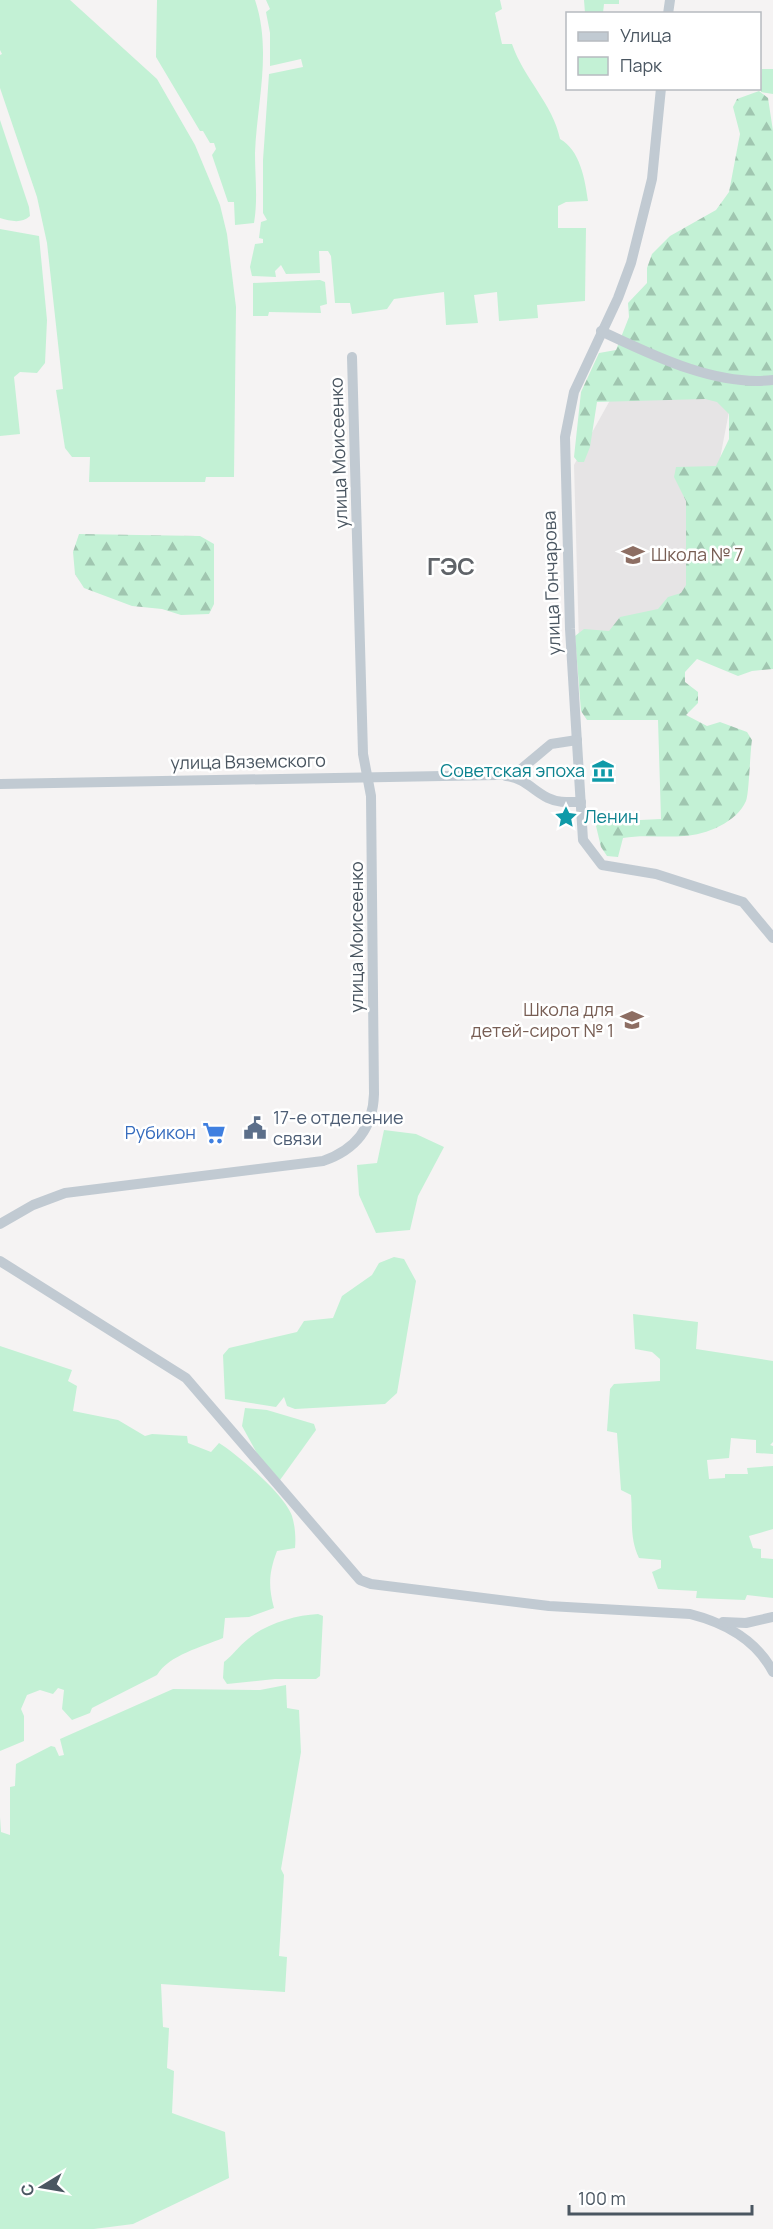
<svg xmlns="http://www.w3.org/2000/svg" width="773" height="2229" font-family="Manrope,sans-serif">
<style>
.education{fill:#e6e4e5}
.green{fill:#c3f1d5}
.forest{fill:url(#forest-firs)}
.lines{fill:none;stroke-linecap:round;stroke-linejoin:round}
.minor{stroke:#c1cad2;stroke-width:10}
.labels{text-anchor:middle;stroke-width:5;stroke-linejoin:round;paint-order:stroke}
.street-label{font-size:18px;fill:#4a5661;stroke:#fff}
.education-label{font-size:18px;fill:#785e54;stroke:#fff;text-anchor:start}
.culture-label{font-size:18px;fill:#0d838f;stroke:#fff;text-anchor:end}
.service-label{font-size:18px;fill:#4e5e75;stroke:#fff;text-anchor:start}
.shop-label{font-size:18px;fill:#366cbe;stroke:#fff;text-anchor:end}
.district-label{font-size:24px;font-weight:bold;fill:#5f6368;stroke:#fff}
</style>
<defs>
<pattern id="forest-firs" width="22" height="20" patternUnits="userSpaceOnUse" patternTransform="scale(1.5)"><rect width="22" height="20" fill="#c3f1d5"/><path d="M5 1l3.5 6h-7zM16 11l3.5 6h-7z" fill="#a0c6b0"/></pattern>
</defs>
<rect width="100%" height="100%" fill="#f5f3f3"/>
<path class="education" d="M614,393l118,3 -14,73 -26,171 -113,3 -5,-178z"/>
<g class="green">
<path d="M0,0h70l87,79 38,66 25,60 7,29 9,73 -2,170h-28l-1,5h-116l1,-25h-18l-7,-9 -9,-58 7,-1 -16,-146 -10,-46 -37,-109v-33l2,-1 -2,-4z"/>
<path d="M157,0h98c17,50 2,102 0,153 0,24 3,46 -1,70l-19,2 -1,-23h-6l-14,-41 -2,-6 4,-6 -2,-6h-4l-7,-12h-3l-44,-74z"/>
<path d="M266,0h234l2,9 -7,4 7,31h10c12,35 41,60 48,95 20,11 25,40 28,62l-22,1 -8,4v22h28l-1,73 -48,4 1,13 -39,3 -2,-29 -23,3 4,28 -32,2 -2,-33 -50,7 -7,10 -35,5 -2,-11h-15l-4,-47 -3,-5h-9l1,22 -34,1 -5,-9 -6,6 1,6 -24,-1 -2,-9 5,-23 8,-1v-4l-4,-1 2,-16 6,-2 -4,-7v-53l6,-86 34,-7 -2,-8 -31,7v-33l-4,-21 4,-3z"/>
<path d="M584,0h35v4h-15l-1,9h-18z"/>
<path d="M762,69h11v25l-12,-2z"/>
<path d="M0,120l29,87 1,9c-9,8 -19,5 -30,2z"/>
<path d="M0,229l39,7 8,84 -2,43 -8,10 -17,-1 -6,5 6,57 -20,2z"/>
<path d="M320,280l5,2 2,22 -7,2 1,7 -52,-1 -1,4h-15v-33z"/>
<path d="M384,1130l32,4 28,13 -26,49 -8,34 -34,3 -17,-38 -2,-30 20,-2z"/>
<path d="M394,1257l10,2 12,22 -19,112 -12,11 -90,5 -8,-3 -3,-9 -8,10 -51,-8 -2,-44 6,-7 68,-16 7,-11 29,-3 9,-22 30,-21 7,-12z"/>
<path d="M633,1314l65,8 -2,27 77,12v81l-3,3 3,1v8l-17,-1v-13l-25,-2 -2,20 -22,2 2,19 16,-1v-4h23l-1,-6 26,-2v63l-24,7 4,12 8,1v9l12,1v39l-26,-3 -2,5 -49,-2 1,-7 -39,-2 -6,-17 9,-4v-8l-22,-2c-10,-21 -6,-40 -8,-63l-10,-5 -4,-57 -10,-2 3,-42 4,-5 46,-3v-22l-8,-7 -17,-3z"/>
<path d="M0,1346l72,24 -4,11 9,5 -4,25 45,9 27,16 7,-2 35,2 1,7 23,9 8,-9c19,12 66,52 73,73 3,10 4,21 3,32l-18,3c-8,21 -9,35 -3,57l-25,9 -24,1 -2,20c-21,9 -54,17 -66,37l-65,33 -2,5 -18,7 -10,-11 2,-19 -6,-2 -5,6 -13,-4 -13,5 -6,14 3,7v25l-24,10z"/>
<path d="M245,1408l22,2 47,14 2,6 -36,50 -21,-23 -17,-31z"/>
<path d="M318,1614l5,2 -3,60 -4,3h-41l-48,5 -4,-6 1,-16c9,-7 15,-16 24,-23 17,-15 48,-24 70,-25z"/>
<path d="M286,1685l1,23 12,2 2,42 -20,117 3,6 -5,81 8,1 -2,35 -124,-8 2,43 6,1 -2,40 7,3 -2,42 53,19 4,46 -96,46 -39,5h-94v-412l1,15 9,3v-48l5,-1 1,-22 35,-18 4,1 4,9 5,-1 -4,-16 113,-50 87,1z"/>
</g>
<g class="forest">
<path d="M759,91l9,7 5,33v538l-21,2 -14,5 -41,-17 -12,13v10l13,10v11l-12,12 21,11 13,-4 27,10 5,8c-2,12 -3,55 -6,61 -9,21 -40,34 -62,35 -21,2 -40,-2 -61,2l-5,19 -11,-1 -6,-9 -5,-21 3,-4 62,-3 -3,-99h-71l-6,-9 -6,-75 9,-7 25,2 11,-14 38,-8 10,-12 13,-4 5,-8v-84l-12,-24 2,-10 40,-1 13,-27v-25l-12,-12 -12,-3 -108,3 -7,45 -6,15h-6l-4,-5 7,-65 18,-39 17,-3 13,-33 -1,-14 19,-20v-15l5,-14 18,-18 46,-26 13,-18 11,-58 -7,-27 4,-8z"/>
<path d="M79,534l121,2 14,8v60l-5,10 -28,1 -19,-6 -30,-3 -48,-18 -9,-14 -2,-22z"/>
</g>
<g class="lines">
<g class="minor">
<path d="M668,14l2,-14"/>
<path d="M661,88l-9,91 -21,84 -13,35 -44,94 -9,45 5,192 13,211 19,25 54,9 87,28 30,36"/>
<path d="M601,331c51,24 115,56 172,49"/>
<path d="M506,776c19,2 26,14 42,22 10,5 21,4 33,4"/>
<path d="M0,784l497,-9 23,-5 31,-26 26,-4"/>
<path d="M0,1224l33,-19 32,-12 258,-32c32,-11 50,-32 51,-67l-3,-298 -8,-42 -11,-397"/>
<path d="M0,1261l186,117 174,202 11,4 178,22 141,8c35,9 66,25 83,58"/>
<path d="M723,1622l23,1 27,-6"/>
</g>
</g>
<defs>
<g id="school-bare" transform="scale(1.8)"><path d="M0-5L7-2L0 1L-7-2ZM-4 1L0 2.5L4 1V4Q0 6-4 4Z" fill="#8d6e63" stroke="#fff" stroke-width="2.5" paint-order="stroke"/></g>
<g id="museum-bare" transform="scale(1.8)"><path d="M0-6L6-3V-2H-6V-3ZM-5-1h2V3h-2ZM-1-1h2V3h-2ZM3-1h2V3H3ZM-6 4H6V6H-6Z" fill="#0f9aa8" stroke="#fff" stroke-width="2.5" paint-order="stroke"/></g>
<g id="sight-bare" transform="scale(1.8)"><path d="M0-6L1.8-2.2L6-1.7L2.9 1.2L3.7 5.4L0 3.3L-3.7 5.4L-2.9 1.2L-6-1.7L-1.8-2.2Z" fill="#0f9aa8" stroke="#fff" stroke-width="2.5" paint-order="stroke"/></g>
<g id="civic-bare" transform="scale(1.8)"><path d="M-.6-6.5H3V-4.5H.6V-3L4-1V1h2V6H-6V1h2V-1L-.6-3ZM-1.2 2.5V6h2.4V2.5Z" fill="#5c6f8a" stroke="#fff" stroke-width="2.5" paint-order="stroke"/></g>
<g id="supermarket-bare" transform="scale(1.8)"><path d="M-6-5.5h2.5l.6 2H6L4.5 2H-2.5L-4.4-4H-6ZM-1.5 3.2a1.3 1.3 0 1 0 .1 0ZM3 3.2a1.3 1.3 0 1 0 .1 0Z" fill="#3f7fe0" stroke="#fff" stroke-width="2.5" paint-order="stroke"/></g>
</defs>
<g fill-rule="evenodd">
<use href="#school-bare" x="633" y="555"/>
<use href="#museum-bare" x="603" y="771"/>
<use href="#sight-bare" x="566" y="817"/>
<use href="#school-bare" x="632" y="1020"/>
<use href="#civic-bare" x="255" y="1128"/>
<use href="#supermarket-bare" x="214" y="1133"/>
</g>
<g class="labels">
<g class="street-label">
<text transform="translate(339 453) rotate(-92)" y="6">улица Моисеенко</text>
<text transform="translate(552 583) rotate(-92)" y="6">улица Гончарова</text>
<text transform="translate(248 762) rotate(-1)" y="6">улица Вяземского</text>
<text transform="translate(357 937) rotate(-90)" y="6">улица Моисеенко</text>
</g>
<g class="education-label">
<text x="651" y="561">Школа № 7</text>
<text x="614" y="1016" text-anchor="end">Школа для<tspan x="614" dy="21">детей-сирот № 1</tspan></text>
</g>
<g class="culture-label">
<text x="585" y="777">Советская эпоха</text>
<text x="584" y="823" text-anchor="start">Ленин</text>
</g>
<g class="service-label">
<text x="273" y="1124">17-е отделение<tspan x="273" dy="21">связи</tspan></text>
</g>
<g class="shop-label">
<text x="196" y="1139">Рубикон</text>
</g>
<g class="district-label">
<text x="451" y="575">ГЭС</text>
</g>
</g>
<rect x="566" y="12" width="195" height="78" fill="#ffffff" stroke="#b7bbc0" stroke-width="1.5"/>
<rect x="578" y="32" width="30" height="9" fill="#c1cad2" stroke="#b7bbc0" stroke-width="1.5"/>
<text x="620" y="42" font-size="18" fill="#4a5661">Улица</text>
<rect x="578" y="57" width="30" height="18" fill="#c3f1d5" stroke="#b7bbc0" stroke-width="1.5"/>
<text x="620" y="72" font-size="18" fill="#4a5661">Парк</text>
<g transform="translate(42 2187) rotate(259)" stroke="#ffffff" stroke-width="4.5" paint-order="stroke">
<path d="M0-4.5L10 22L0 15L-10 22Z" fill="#4a5661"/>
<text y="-9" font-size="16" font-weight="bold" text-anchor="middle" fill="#4a5661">С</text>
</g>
<path d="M569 2205v9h183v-9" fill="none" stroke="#4a5661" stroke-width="3"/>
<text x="578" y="2205" font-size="18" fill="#4a5661" stroke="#ffffff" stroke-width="4.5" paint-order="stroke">100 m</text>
</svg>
